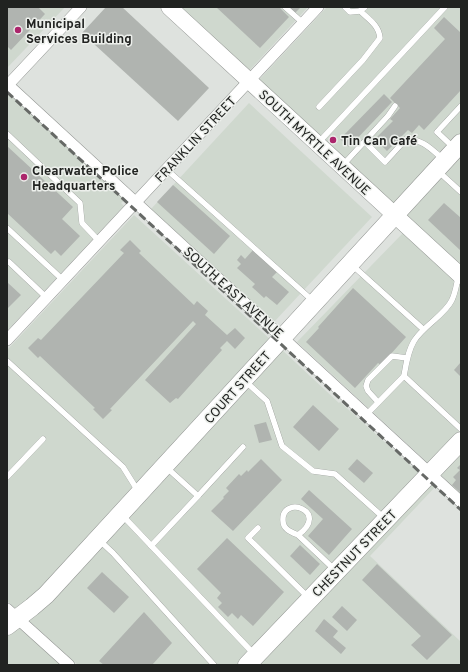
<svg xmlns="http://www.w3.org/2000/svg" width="468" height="672" font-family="Overpass,sans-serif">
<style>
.built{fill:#cfd8ce}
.building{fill:#b0b4b0}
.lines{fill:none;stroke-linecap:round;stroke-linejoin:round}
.service-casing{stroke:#939693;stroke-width:6}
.minor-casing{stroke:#939693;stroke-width:12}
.secondary-casing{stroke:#939693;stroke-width:17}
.primary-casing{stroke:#939693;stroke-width:19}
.service{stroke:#fff;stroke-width:5.5}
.minor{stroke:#fff;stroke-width:11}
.secondary{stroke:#fff;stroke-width:16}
.primary{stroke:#fff;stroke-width:18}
.rail{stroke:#666966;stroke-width:3;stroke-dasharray:8 4;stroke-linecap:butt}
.poi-dot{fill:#ac256c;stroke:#ecefeb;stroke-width:1.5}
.labels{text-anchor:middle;stroke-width:3;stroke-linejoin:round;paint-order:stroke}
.poi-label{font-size:13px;font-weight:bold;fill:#212321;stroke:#ecefeb;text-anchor:start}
.street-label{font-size:13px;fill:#212321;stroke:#ecefeb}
</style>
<rect width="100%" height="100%" fill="#dee2de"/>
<g class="built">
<path d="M7,7h58l-58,61z"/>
<path d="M178,7h130l-60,65z"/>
<path d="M327,7h134v126l-67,74 -136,-126z"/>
<path d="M9,94l116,106 -4,3 3,3 -117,125v-236z"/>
<path d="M249,103l123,114 -98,105 -123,-113z"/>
<path d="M461,153v115l-57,-52z"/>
<path d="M134,215l137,125 -230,250 -23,21 -11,-10v-251z"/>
<path d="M404,232l57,52v147l-32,33 -132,-122z"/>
<path d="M281,349l58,54 1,-1 80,72 -182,191h-160l-50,-45z"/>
<path d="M461,451v43l-22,-21z"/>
<path d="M430,483l5,4 -65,69 90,85 1,-1v25h-204z"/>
<path d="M18,627l31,27 12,11h-54v-31z"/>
</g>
<g class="building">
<path d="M7,7h31l7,7 -34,36 -4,-4z"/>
<path d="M106,7h16l87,81 -31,33 -96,-88z"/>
<path d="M216,7h63l10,10 -29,31z"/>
<path d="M289,7h12l-6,6z"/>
<path d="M444,17l17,16v57l-37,40 -5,-5 -7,8 -4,-3 -21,21 -12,-12 18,-18 -3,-2 10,-11 -10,-10 55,-59 -11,-11z"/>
<path d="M384,94l8,8 -43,45 -9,-8z"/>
<path d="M7,146l66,61 -11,12 18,17 -19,20 -6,-6 -4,4 -44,-41z"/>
<path d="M173,185l57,51 -16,18 -57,-52z"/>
<path d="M444,203l17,15v33l-33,-31z"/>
<path d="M130,240l11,11 -2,2 55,52 3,-4 11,10 -3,4 22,20 8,-7 10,10 -10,11 -8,-8 -7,7 2,2 -44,49 -2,-1 -6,5 -25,-23 51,-56 -3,-3 -83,88 2,1 -9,9 -10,-10 2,-1 -55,-52 -2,2 -10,-10 10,-10 3,2 83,-87 -4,-3z"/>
<path d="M253,250l24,22 -5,5 17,15 -12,13 -11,-9 -2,2 -12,-11 3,-3 -18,-16 4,-4 -4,-4 4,-5 4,4z"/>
<path d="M7,282l14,13 -14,14z"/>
<path d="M353,288l53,49 -25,28 -3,-2 -23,25 -49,-46 13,-14 -1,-1z"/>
<path d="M461,362v15l-7,-7z"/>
<path d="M313,405l26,24 -20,22 -26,-24z"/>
<path d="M266,422l6,18 -13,3 -5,-18z"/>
<path d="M261,459l21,21 -49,51 -22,-20 13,-13 -1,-1 6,-6 -3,-3 13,-14 2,2 6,-6 1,2z"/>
<path d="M357,459l16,14 -9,10 -16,-14z"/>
<path d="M461,464v29l-9,-8 4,-5 -3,-3 7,-7 -3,-2z"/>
<path d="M309,490l43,39 -23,26 -21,-19 15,-17 -22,-20z"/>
<path d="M227,538l57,54 -31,34 -12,-11 -3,4 -6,-6 -4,4 -10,-10 4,-4 -5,-5 4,-5 -24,-24z"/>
<path d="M300,545l20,19 -10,11 -20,-19z"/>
<path d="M377,564l75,71 -25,25 -16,-15 10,-9 -59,-56z"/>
<path d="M102,572l27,25 -15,16 -27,-25z"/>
<path d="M342,606l15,14 -10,11 -15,-14z"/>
<path d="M144,612l28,31 -20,22h-48l-5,-4z"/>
<path d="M324,619l14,12 -5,6 13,11 -5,6 -26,-23z"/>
</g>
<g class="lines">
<g class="service-casing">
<g id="service">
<path d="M285,7l18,16"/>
<path d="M345,7l5,5 10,-1 5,-4"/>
<path d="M319,107l44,-47 17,-22c-1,-12 -10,-18 -20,-27"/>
<path d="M7,134l73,69 2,20 17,18"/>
<path d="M319,142l126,-135"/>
<path d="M365,142l20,20 21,-23c18,1 24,9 38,21"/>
<path d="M453,147l-16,-15 24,-26"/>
<path d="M342,166l46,-50 7,-10"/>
<path d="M166,169l147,132"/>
<path d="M438,171l23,21"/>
<path d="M7,228l56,52"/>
<path d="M9,262l38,36"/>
<path d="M352,265l71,64"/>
<path d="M458,276c-1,8 -3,17 -6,24 -8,16 -28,25 -38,41 -6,10 -8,23 -10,35l57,53"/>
<path d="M7,361l116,106 15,24"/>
<path d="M245,381l22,20 15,45 31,25 22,3 49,44"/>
<path d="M378,402l-10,-11 -2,-5 2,-6 24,-24 15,2"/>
<path d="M367,414l37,-38"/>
<path d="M7,477l36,-38"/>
<path d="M198,496l45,-49"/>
<path d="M122,515l132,139"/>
<path d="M258,528l-10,10 60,59"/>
<path d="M298,535c33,-24 -17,-41 -15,-14 0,8 8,11 15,14l37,35"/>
<path d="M99,540l14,13 101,112"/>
<path d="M151,546l47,-50 -32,-29"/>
</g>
</g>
<g class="minor-casing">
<g id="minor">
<path d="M7,84l454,418"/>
<path d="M7,86l74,-79"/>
<path d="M7,340l311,-333"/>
<path d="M7,609l62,56"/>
</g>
</g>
<g class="secondary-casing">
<path id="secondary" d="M169,7l292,269"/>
</g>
<g class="primary-casing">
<g id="primary">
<path d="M7,626l25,-19 14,-12 415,-452"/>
<path d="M247,665l214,-224"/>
</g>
</g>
<use href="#service" class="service"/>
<use href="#minor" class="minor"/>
<use href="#secondary" class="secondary"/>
<use href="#primary" class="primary"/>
<path class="rail" d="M7,92l454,418"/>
</g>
<g class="poi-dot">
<circle cx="18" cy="30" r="4"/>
<circle cx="333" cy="140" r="4"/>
<circle cx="24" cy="177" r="4"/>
</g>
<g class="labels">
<g class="poi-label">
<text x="26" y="28">Municipal<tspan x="26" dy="15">Services Building</tspan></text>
<text x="341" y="145">Tin Can Café</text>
<text x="32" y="175">Clearwater Police<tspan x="32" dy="15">Headquarters</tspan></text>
</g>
<g class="street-label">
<text transform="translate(195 139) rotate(-47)" y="5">FRANKLIN STREET</text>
<text transform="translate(315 142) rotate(43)" y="5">SOUTH MYRTLE AVENUE</text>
<text transform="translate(234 292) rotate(42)" y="5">SOUTH EAST AVENUE</text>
<text transform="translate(237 387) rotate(-48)" y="5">COURT STREET</text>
<text transform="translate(354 553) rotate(-46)" y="5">CHESTNUT STREET</text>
</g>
</g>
<rect width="468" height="672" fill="none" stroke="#212321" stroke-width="16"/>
</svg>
